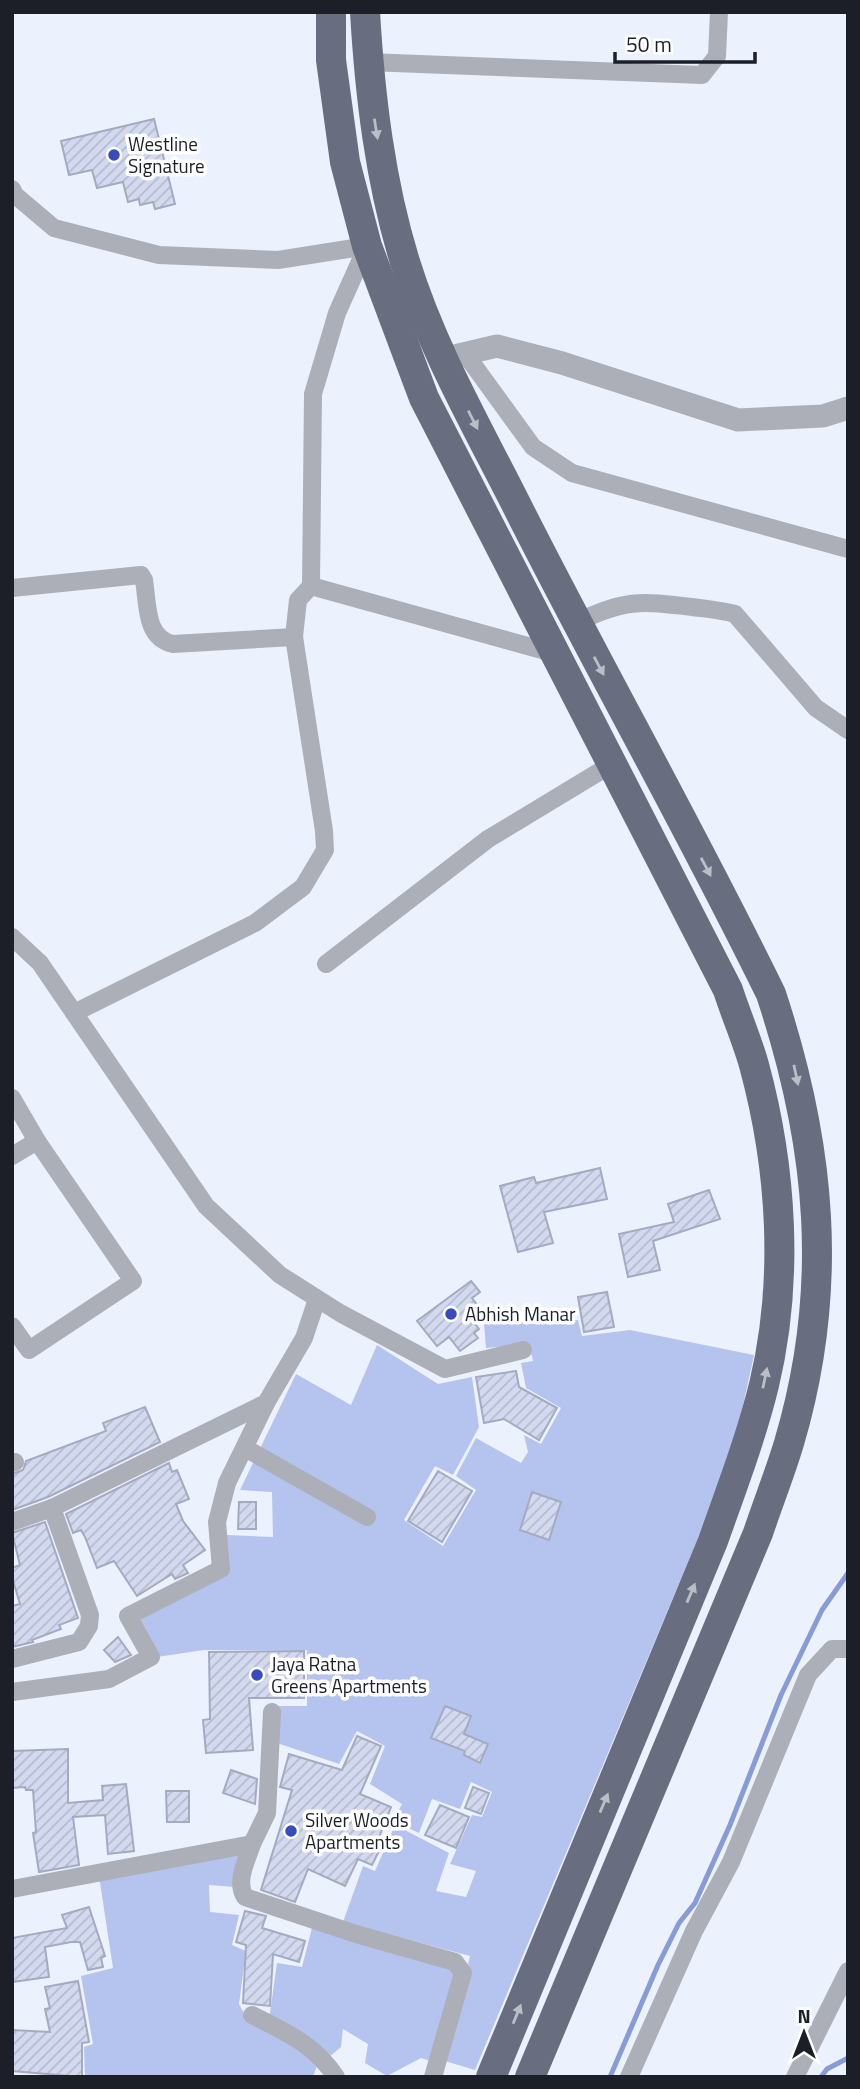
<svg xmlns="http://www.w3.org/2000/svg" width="860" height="2089" font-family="'Titillium Web',sans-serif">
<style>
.green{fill:#b5c4ef}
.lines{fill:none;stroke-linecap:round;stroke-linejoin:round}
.stream{stroke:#879bd9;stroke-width:5}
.building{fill:url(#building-hatch);stroke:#a4abc0;stroke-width:2}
.minor{stroke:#acafb8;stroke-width:18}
.tertiary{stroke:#acafb8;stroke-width:23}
.trunk{stroke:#686e7f;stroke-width:30}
.oneway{fill:#bbbec5}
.poi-dot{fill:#374cbe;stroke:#fff;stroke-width:2.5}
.labels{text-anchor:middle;stroke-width:7;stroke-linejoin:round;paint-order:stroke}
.poi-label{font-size:19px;fill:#1c1f27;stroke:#fff;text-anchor:start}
</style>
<defs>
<pattern id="building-hatch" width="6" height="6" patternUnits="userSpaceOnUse" patternTransform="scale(1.75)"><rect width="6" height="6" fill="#d3daf0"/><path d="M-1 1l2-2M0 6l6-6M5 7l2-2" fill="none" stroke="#b5bbce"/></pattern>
</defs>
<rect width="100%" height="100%" fill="#ecf1fe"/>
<g class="green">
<path d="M578,1320l4,16 48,-6 124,25 -15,69 -25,76 -239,570 -30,-9 25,-105 -127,-34 20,-56 12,5 20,-46 54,28 -13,38 30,6 10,-26 -26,-7 22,-49 10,2 10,-25 -21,-10 -11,27 -28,-10 -13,34 -26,-12 9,-17 -32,-20 15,-38 -28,-15 -18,33 -62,-21v-37h30v-56h-103l-47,7 -23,-39 92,-45 1,-38 46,2 -1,-45 -32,-2 56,-116 55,31 26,-60 61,39 34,-7 7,50 -26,48 -18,-9 -31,54 39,26 33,-56 -20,-14 20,-38 45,25 7,-11 -4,-17 17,9 20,-36 -35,-20 -5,-25 12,-2 -4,-17 -43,4 -2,-25z"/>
<path d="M243,1851l-8,36 -26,-2 1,27 29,3 -7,30 14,6 -7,53 8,15 72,41 -6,17h-228l-1,-30 9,-3 -12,-68 32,-8 -14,-92z"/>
<path d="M313,1924l147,47 -26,91 -13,-4 -34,18 -22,-13 3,-19 -25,-15 -2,18 -12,10 -60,-37 8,-57 25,4z"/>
</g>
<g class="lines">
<g class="stream">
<path d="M610,2077l48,-112 21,-42 16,-20 35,-78 51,-130 41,-85 26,-37"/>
<path d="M821,2077l6,-8 21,-11"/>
</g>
</g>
<g class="building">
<path d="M154,119l21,85 -20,5 -2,-7 -13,3 -1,-6 -11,3 -5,-20 -26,6 -5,-18 -23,5 -8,-34z"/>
<path d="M600,1168l7,31 -63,13 9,31 -35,9 -18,-66 34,-9 2,6z"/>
<path d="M709,1190l11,29 -67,22 7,29 -32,7 -9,-43 55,-12 -6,-18z"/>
<path d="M471,1281l9,11 -8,6 6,8 -6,4 6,8 -5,3 6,8 -5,4 4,5 -18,13 -11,-14 -12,9 -20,-25z"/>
<path d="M607,1292l7,35 -30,5 -6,-35z"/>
<path d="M516,1371l3,16 38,21 -18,32 -35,-21 -20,4 -8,-46z"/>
<path d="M145,1407l15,35 -112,55 -36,13v-36l11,-4 3,-9 80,-30 -3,-8z"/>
<path d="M169,1463l3,9 5,-2 12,29 -13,5 7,17 22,29 -22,15 5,8 -13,6 -3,-5 -35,22 -23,-35 -17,7 -12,-31 -4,-7 -8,3 -7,-19z"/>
<path d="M438,1471l34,20 -30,51 -34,-21z"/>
<path d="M532,1492l29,10 -12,38 -29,-10z"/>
<path d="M239,1502h17v27h-18z"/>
<path d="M45,1522l33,96 -19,7 2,4 -29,11 1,2 -21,5v-41l8,-2 -8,-27v-9l8,-3 -8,-32z"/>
<path d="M118,1637l13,18 -16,7 -11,-12z"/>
<path d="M304,1651v47h-55l4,52 -47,3 -3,-33 7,-1 -1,-67z"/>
<path d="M445,1706l26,10 -7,18 24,10 -8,19 -16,-8 1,-4 -34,-13z"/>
<path d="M357,1736l24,10 -21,48 31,13 -15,38 5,2 -9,18 -14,-6 -13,27 -37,-17 -13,33 -34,-12 31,-100 -12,-3 9,-33 53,16z"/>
<path d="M68,1749v54l35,-3 -1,-14 24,-2 8,67 -26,3 -3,-39 -32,2 6,48 -40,7 -6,-39 3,-1 -3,-42h-7l-1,-3 -13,1v-37z"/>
<path d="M231,1770l26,9 -2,25 -32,-11z"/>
<path d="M473,1787l16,6 -8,21 -16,-6z"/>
<path d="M166,1791h23v31h-22z"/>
<path d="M440,1805l29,12 -13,31 -31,-13z"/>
<path d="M89,1907l16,49 -4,2 2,9 -15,3 -8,-28h-9l-26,5 4,30 -37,5v-44l55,-10 -5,-13z"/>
<path d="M245,1911l21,5 -4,12 43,13 -6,21 -26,-8 -3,52 -27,-3 3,-58 -10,-3z"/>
<path d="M78,1981l11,61 -7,1v34l-70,-6v-41l38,2 -5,-23 5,-1 -5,-21z"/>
</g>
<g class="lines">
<g class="minor">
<path d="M368,62l334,13 15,-19 2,-44"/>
<path d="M12,189l3,6 39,33 105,27 119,5 89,-14"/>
<path d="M464,352l69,95 39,26 276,76"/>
<path d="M311,586l2,-192 24,-81 30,-67"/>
<path d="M12,588l129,-13 3,5c4,25 1,58 29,64l121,-7 4,-37 13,-14 242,67"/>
<path d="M576,623c48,-24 64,-22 116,-16 15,2 28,3 43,7l81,94 32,22"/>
<path d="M12,937l28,26 166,243 74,69 60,38 105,56 78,-19"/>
<path d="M326,964l162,-125 124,-75"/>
<path d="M74,1013l181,-90 48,-36 22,-37 -1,-19 -30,-194"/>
<path d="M12,1098l25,43 96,140 -104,69 -17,-24"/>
<path d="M12,1156l25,-15"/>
<path d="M245,1448l122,69"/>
<path d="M12,1463l3,-1"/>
<path d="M12,1522l40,-14 214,-105 38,-65 13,-39"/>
<path d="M12,1659l67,-17 10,-16 1,-11 -38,-107"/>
<path d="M12,1692l97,-13 42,-22 -23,-41 93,-47 -4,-47 10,-39 39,-80"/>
<path d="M252,1844c-5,16 -17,37 -7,53l111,37 99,28 8,11 -30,104"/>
<path d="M12,1889l240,-45 15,-31 5,-101"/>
<path d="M252,2015c35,18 62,29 84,62"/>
<path d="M629,2077l65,-146 37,-69 77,-187 24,-26h16"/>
<path d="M795,2077l53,-106"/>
</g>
<path class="tertiary" d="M442,359l55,-13 65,17 176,57 85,-4 25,-8"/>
<g class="trunk">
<path d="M331,12v48l14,102 22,84 57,152 304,592c8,25 19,50 26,75 28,103 35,216 10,320 -13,53 -33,105 -51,156l-222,536"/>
<path d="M365,12c5,84 15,169 40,250 26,84 70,161 110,240 83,165 175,326 256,492 50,151 64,294 18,449 -9,30 -21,60 -31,90l-228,544"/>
</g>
</g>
<defs><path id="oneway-solid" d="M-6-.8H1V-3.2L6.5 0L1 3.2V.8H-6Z" transform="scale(1.75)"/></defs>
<g class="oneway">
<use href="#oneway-solid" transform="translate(376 129) rotate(81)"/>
<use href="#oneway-solid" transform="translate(473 420) rotate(63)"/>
<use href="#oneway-solid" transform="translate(599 666) rotate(62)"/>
<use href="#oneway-solid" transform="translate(706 867) rotate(62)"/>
<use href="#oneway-solid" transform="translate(796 1075) rotate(78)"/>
<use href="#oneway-solid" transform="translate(765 1378) rotate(-78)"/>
<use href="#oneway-solid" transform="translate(691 1593) rotate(-67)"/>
<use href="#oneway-solid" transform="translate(604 1803) rotate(-67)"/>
<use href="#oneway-solid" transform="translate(517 2014) rotate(-68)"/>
</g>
<g class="poi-dot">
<circle cx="114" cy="155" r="7"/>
<circle cx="451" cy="1314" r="7"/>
<circle cx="257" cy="1675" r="7"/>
<circle cx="291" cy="1831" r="7"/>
</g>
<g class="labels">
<g class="poi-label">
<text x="128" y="151">Westline<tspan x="128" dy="22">Signature</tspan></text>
<text x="465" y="1321">Abhish Manar</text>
<text x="271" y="1671">Jaya Ratna<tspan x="271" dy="22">Greens Apartments</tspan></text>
<text x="305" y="1827">Silver Woods<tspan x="305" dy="22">Apartments</tspan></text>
</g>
</g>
<rect width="860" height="2089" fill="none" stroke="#1c1f27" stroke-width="28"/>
<g transform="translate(804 2033)" stroke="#ffffff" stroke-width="5" paint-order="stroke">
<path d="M0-5L12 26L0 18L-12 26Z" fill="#1c1f27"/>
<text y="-10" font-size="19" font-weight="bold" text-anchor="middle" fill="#1c1f27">N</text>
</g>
<path d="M615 52v10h140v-10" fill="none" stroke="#1c1f27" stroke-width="3.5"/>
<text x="626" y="52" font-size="21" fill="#1c1f27" stroke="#ffffff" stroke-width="5" paint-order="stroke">50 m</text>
</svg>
